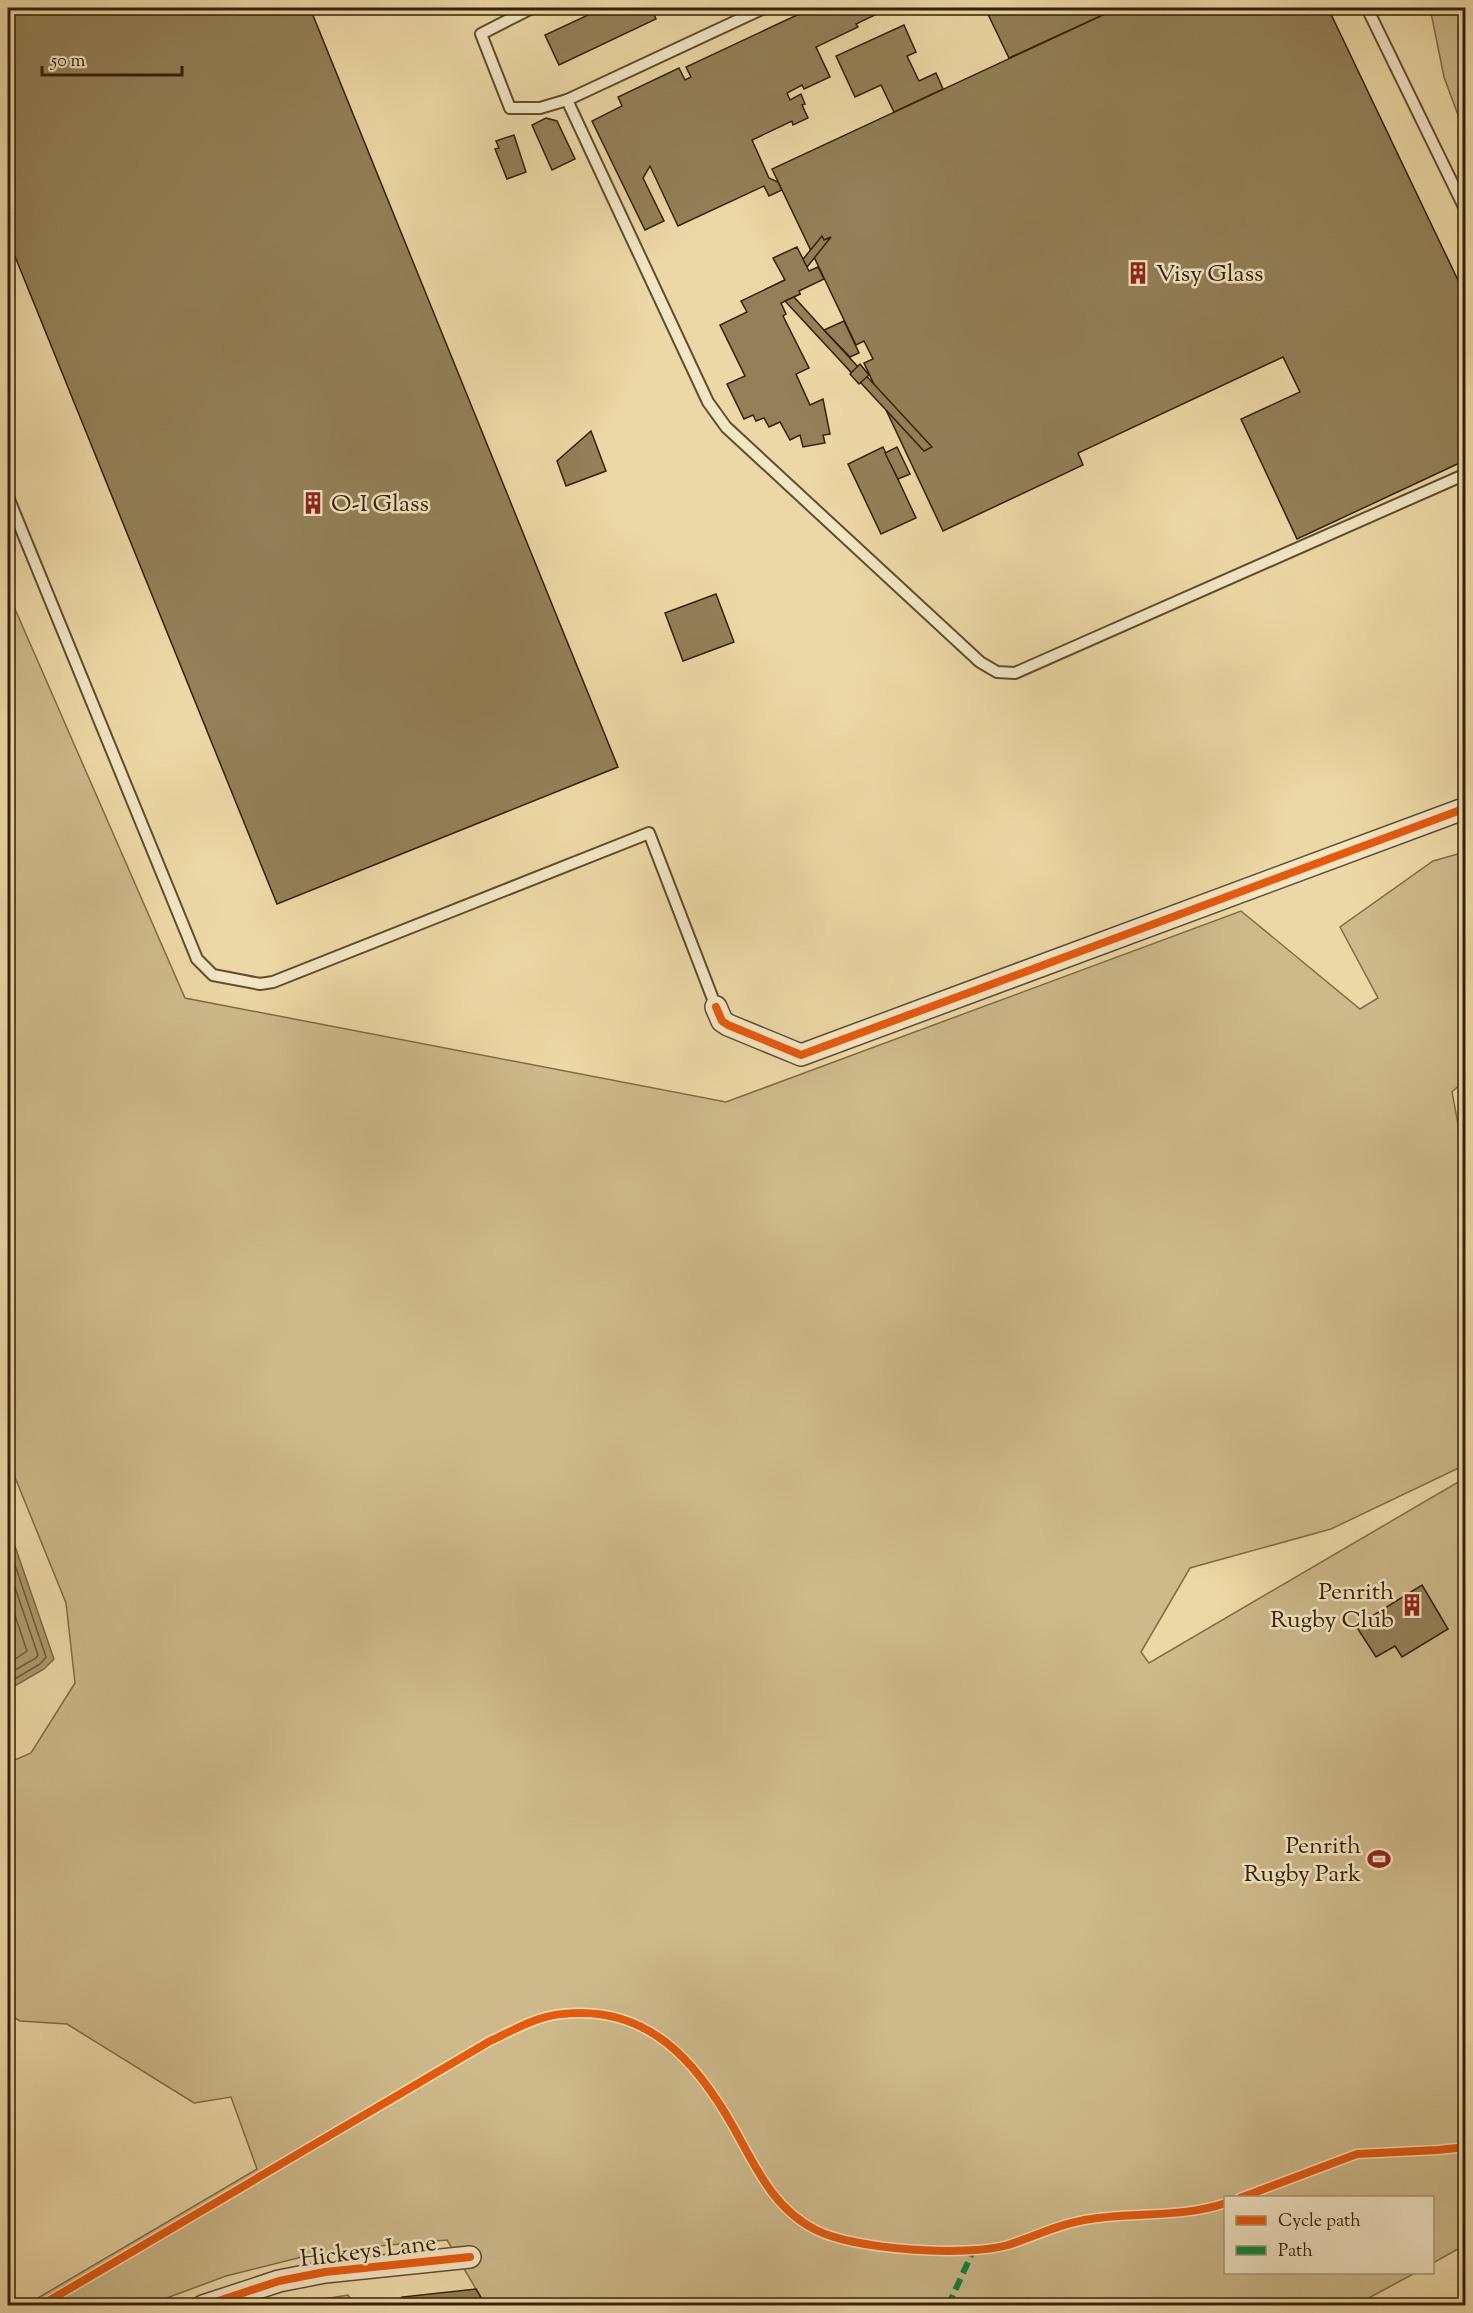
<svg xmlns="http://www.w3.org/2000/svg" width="1473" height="2313" font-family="'Sorts Mill Goudy',serif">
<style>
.green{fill:#cdb98a;stroke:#806c47;stroke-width:1.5}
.water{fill:#ad996f;stroke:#7c6944;stroke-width:1.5}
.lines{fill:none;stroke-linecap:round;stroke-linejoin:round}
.shore{stroke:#705c3a;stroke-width:1.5}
.building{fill:#938058;stroke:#332004;stroke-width:1.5}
.service-casing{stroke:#614e2c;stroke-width:14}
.minor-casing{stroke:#614e2c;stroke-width:24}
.service{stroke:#f3e6c5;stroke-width:10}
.minor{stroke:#f3e6c5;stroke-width:21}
.quiet{stroke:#00873e;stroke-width:6;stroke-dasharray:12 6;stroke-linecap:butt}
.cycleway-casing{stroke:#f3e6c5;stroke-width:11}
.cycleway{stroke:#e8590c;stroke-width:8}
.labels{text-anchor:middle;stroke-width:5;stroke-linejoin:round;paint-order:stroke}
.poi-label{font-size:24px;fill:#332004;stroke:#f3e6c5;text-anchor:start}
.street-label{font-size:24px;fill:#332004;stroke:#f3e6c5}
</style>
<rect width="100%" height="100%" fill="#ecd8a6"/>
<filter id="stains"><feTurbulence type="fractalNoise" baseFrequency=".00333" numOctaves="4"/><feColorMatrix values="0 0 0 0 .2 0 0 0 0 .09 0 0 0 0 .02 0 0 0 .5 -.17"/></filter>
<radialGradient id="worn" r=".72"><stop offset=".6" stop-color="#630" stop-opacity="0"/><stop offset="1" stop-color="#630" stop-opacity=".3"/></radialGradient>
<g class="green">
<path d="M1430,8h35v126l-21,-57z"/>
<path d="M8,593l177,405 541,104 515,-191 119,98 18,-11 -38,-71 93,-66 32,-9v228l-13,12 14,74 -1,299 -134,64 -141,39 -49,84 8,11 316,-185v767l-32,18 -1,-65h-206v74l189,1 -61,33h-868l-39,-66 -69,6 -72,10 -80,20 -78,29h-122l231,-136 -26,-72 -37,6 -127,-79 -47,-3 -12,-7v-251l23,-10 44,-70 -9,-80 -58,-143z"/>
<path d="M348,2295l7,10h-69h1z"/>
</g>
<path class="water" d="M8,1526l46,133 -10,10 -36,21z"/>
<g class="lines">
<g class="shore">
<path d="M8,1544l38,113 -6,7 -32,19"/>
<path d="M8,1567l30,88 -2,3 -28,16"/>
<path d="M8,1595l19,56 -19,13"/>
</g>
</g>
<g class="building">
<path d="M8,8h302l308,759 -341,137 -269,-665z"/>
<path d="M603,8h48l5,11 -97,46 -14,-30z"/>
<path d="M812,8h62l3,6 -21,10 2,3 -42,20 14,30 -26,12 -2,-4 -15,8 3,7 11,-6 4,10 -3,1 6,13 -15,7 -1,-4 -40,19 17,38 9,4 4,8 -13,6 -5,-10 -86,40 -28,-60 -7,12 21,43 -19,9 -53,-109 30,-15 -4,-9 61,-29 6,12 6,-3 -5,-10z"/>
<path d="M985,8h133l-109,50z"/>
<path d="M1118,8h210l138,289v163l-169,79 -56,-120 59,-27 -17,-35 -205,96 5,12 -140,66 -79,-168 9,-4 -9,-18 -8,4 -84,-176z"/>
<path d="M904,25l12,27 -9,4 12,25 17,-8 7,16 -49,23 -13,-27 -26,12 -19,-41z"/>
<path d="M546,118l11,3 18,38 -23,11 -20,-45z"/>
<path d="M514,135l12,37 -19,7 -12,-30 4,-1 -3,-7z"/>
<path d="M822,236l2,4 7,-3 -36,45 5,12 -26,11 -8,-16 19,-9 -1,-2 6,-3z"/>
<path d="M797,247l12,24 9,-4 6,12 -25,12 1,3 -19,9 5,11 -3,2 26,52 -13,6 14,31 13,-6 7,35 -7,1 2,8 -22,4 -3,-12 -10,5 -10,-18 -11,5 -5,-9 -8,3 -3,-6 -9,4 -17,-35 18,-8 -25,-51 27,-13 -6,-11 44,-21 -12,-22z"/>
<path d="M794,297l30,33 108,117 -8,4 -139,-150z"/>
<path d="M844,321l15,32 -9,4 -26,-27z"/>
<path d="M860,364l9,11 -10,9 -9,-10z"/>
<path d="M591,431l15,40 -40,15 -9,-25z"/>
<path d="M883,447l33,71 -35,16 -33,-70z"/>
<path d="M897,447l13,27 -12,5 -13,-26z"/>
<path d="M716,594l18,48 -51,19 -18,-48z"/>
<path d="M1422,1585l26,44 -46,28 -7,-11 -19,11 -20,-31z"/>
<path d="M476,2289l10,17h-79l-5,-9z"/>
</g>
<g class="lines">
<g class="service-casing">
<g id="service">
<path d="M532,8l-51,26 29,74h30l27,-8 197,-92"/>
<path d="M1367,8l99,203"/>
<path d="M567,100l141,302 18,25 254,235 17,10 18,1 451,-199"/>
<path d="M8,497l189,462 16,16 47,9 13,-2 376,-149 67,174"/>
</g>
</g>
<g class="minor-casing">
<g id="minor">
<path d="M716,1007l6,14 6,4 73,30 665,-247"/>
<path d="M203,2306l76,-25 46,-9 145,-15"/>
</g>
</g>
<use href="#service" class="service"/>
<use href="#minor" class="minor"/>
<path class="quiet" d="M948,2306l26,-57"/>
<g class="cycleway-casing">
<g id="cycleway">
<path d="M716,1007l6,14 6,4 73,30 665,-247"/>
<path d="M1240,2198l117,-44 81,-4 28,-3"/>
<path d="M40,2306l450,-265c22,-10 47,-25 72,-27 86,-10 135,48 173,116 21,38 39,79 81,100 40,20 149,27 192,15 28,-9 53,-22 83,-26 44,-7 91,-1 135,-16"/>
<path d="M203,2306l76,-25 46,-9 145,-15"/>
</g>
</g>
<use href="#cycleway" class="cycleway"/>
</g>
<defs>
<g id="building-bare" transform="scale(1.8)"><path d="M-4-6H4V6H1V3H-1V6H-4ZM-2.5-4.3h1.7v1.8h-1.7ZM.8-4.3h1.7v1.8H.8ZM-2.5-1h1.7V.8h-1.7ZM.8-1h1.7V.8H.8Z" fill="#8f2418" stroke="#f3e6c5" stroke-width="2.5" paint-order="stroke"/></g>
<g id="stadium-bare" transform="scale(1.8)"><path d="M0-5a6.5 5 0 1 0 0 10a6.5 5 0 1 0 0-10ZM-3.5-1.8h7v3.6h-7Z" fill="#8f2418" stroke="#f3e6c5" stroke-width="2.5" paint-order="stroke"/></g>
</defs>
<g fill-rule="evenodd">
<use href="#building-bare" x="1138" y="273"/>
<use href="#building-bare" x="313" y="503"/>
<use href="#building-bare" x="1412" y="1605"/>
<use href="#stadium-bare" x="1379" y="1859"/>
</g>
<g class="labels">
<g class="poi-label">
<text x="1156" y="281">Visy Glass</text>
<text x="331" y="511">O-I Glass</text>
<text x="1394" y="1599" text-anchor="end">Penrith<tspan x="1394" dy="28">Rugby Club</tspan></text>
<text x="1361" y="1853" text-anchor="end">Penrith<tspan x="1361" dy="28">Rugby Park</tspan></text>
</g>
<g class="street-label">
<text transform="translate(368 2250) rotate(-7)" y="8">Hickeys Lane</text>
</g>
</g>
<rect width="1473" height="2313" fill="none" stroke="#ecd8a6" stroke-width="30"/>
<rect x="9" y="9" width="1455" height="2295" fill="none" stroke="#332004" stroke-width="3"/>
<rect x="15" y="15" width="1443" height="2283" fill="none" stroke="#332004" stroke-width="1.5"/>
<rect x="1224" y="2196" width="210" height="78" fill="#f3e6c5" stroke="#a69778" stroke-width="1.5"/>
<rect x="1236" y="2216" width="30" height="9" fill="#e8590c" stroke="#a69778" stroke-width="1.5"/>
<text x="1278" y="2226" font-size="18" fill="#332004">Cycle path</text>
<rect x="1236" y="2246" width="30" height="9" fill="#00873e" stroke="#a69778" stroke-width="1.5"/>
<text x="1278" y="2256" font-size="18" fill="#332004">Path</text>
<path d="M42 66v9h140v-9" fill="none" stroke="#332004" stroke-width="3"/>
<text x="51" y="66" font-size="18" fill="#332004" stroke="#f3e6c5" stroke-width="4.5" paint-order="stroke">50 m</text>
<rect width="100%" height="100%" filter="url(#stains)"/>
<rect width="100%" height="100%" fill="url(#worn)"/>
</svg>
